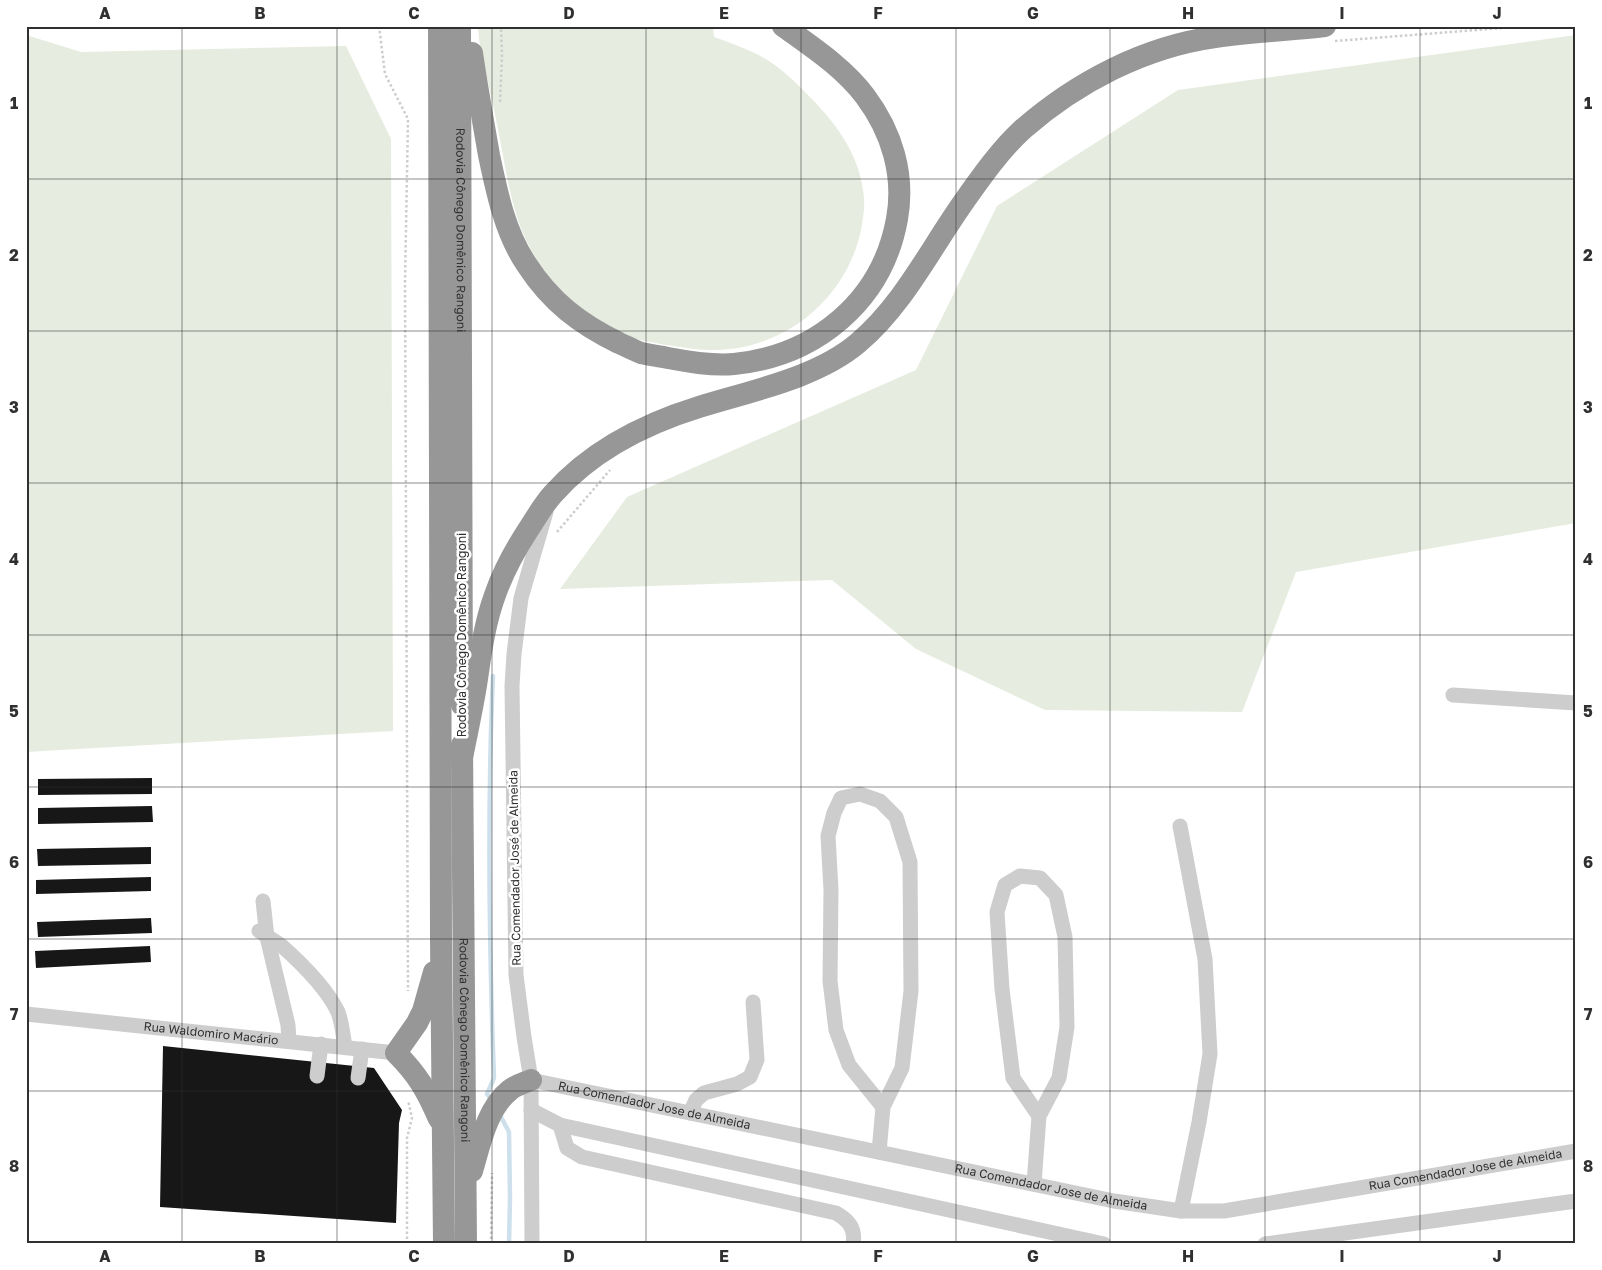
<svg xmlns="http://www.w3.org/2000/svg" width="1602" height="1270" font-family="'Golos Text',sans-serif">
<style>
.green{fill:#e6ecdf}
.lines{fill:none;stroke-linecap:round;stroke-linejoin:round}
.stream{stroke:#cde0eb;stroke-width:4.5}
.building{fill:#171717}
.path{stroke:#cdcdcd;stroke-width:2.5;stroke-dasharray:2.5 2.5;stroke-linecap:butt}
.minor{stroke:#cdcdcd;stroke-width:15}
.highway{stroke:#979797;stroke-width:22}
.grid{fill:none;stroke:#303030;stroke-width:1;stroke-opacity:0.55}
.labels{text-anchor:middle;stroke-width:5;stroke-linejoin:round;paint-order:stroke}
.street-label{font-size:12px;fill:#303030;stroke:#fff}
.neatline{fill:none;stroke:#303030;stroke-width:2}
.grid-label{font-size:16px;text-anchor:middle;font-weight:bold;fill:#303030}
</style>
<rect width="100%" height="100%" fill="#fff"/>
<g class="green">
<path d="M478,26h235l1,11c17,6 34,12 50,21 19,11 33,26 48,41 27,28 49,59 52,99 1,9 -1,18 -2,27 -12,69 -72,122 -143,125 -19,1 -39,-3 -59,-6 -7,-2 -15,-2 -22,-5 -7,-2 -14,-6 -21,-9 -32,-16 -58,-37 -78,-67 -27,-39 -32,-89 -41,-134 -6,-30 -13,-60 -19,-89z"/>
<path d="M26,35l55,17 265,-6 45,93 2,592 -367,21z"/>
<path d="M1576,35v488l-280,49 -54,140 -197,-2 -129,-61 -84,-69 -272,9 67,-92 289,-127 81,-164 181,-116z"/>
</g>
<g class="lines">
<g class="stream">
<path d="M490,1098l-3,-4 7,-16c-5,-134 -7,-268 -1,-402"/>
<path d="M501,1117l8,15 1,66 -1,46"/>
</g>
</g>
<g class="building">
<path d="M152,778v16l-114,1v-16z"/>
<path d="M152,806l1,16 -115,2v-16z"/>
<path d="M151,847v17l-113,2 -1,-17z"/>
<path d="M151,877v14l-115,3v-14z"/>
<path d="M151,918l1,15 -114,4 -1,-15z"/>
<path d="M150,946l1,16 -115,6 -1,-17z"/>
<path d="M163,1046l211,22 28,42 -3,13 -3,100 -236,-16z"/>
</g>
<g class="lines">
<g class="path">
<path d="M379,26l6,48 23,45 -3,164 3,708"/>
<path d="M1335,41l193,-15"/>
<path d="M500,102l2,-45 -1,-31"/>
<path d="M557,532l53,-62"/>
<path d="M407,1244v-106l5,-20 -4,-18"/>
<path d="M491,1244l1,-71"/>
</g>
<g class="minor">
<path d="M1453,695l123,8"/>
<path d="M1180,826l25,133 5,95 -11,68 -18,89"/>
<path d="M263,901l4,36 21,88 1,16"/>
<path d="M259,931c8,5 16,10 23,15 19,17 45,43 56,66 4,11 5,23 7,35"/>
<path id="s1" d="M26,1014l370,39"/>
<path d="M317,1076l4,-32"/>
<path d="M358,1078l4,-29"/>
<path id="s2" d="M531,1080l583,121 67,10h43l352,-60"/>
<path d="M531,1110l29,15 544,119"/>
<path d="M690,1113l6,-13 8,-7 33,-9 13,-7 7,-17 -4,-58"/>
<path d="M560,1125l7,23 15,9 254,56c12,7 20,15 17,31"/>
<path d="M879,1152l4,-45 19,-39 9,-77 -1,-129 -14,-45 -16,-16 -20,-7 -19,4 -7,15 -6,23 3,54 -1,91 6,49 13,35 34,42"/>
<path d="M1034,1184l5,-68 20,-38 8,-51 -2,-90 -9,-42 -16,-17 -20,-2 -15,9 -8,27 5,77 11,89 26,38"/>
<path d="M532,1244l-1,-164 -7,-43 -8,-62 -4,-289 2,-32 7,-56 25,-86"/>
<path d="M1265,1244l311,-43"/>
</g>
<g class="highway">
<path d="M439,26l2,914 3,304"/>
<path id="s3" d="M460,26l2,679"/>
<path d="M472,53c5,34 11,68 17,102 8,38 16,78 38,110 24,37 53,59 92,78 7,3 14,7 22,10 8,2 18,3 27,5 21,4 44,8 66,6 81,-8 148,-62 163,-145 8,-44 -5,-87 -32,-123 -22,-29 -53,-49 -82,-70"/>
<path id="s4" d="M462,745l4,499"/>
<path d="M462,758c5,-26 11,-52 15,-79 4,-28 8,-57 18,-84 8,-23 20,-45 33,-65 8,-12 15,-25 25,-36 39,-44 91,-70 146,-87 51,-16 118,-29 159,-64 46,-39 72,-94 107,-143 17,-24 36,-51 58,-71 54,-47 121,-82 192,-92 37,-5 74,-7 110,-11"/>
<path d="M434,972l-11,39 -6,12 -21,30c22,22 31,38 43,66"/>
<path d="M472,1171c8,-27 15,-63 38,-81 6,-5 14,-7 21,-10"/>
</g>
</g>
<path class="grid" d="M182,26v1218M337,26v1218M492,26v1218M646,26v1218M801,26v1218M956,26v1218M1110,26v1218M1265,26v1218M1420,26v1218M26,179h1550M26,331h1550M26,483h1550M26,635h1550M26,787h1550M26,939h1550M26,1091h1550"/>
<g class="labels">
<g class="street-label">
<text dy="4" stroke="none"><textPath href="#s3" startOffset="204">Rodovia Cônego Domênico Rangoni</textPath></text>
<text transform="translate(462 635) rotate(-90)" y="4">Rodovia Cônego Domênico Rangoni</text>
<text transform="translate(515 868) rotate(-91)" y="4">Rua Comendador José de Almeida</text>
<text dy="4" stroke="none"><textPath href="#s1" startOffset="186">Rua Waldomiro Macário</textPath></text>
<text dy="4" stroke="none"><textPath href="#s4" startOffset="295">Rodovia Cônego Domênico Rangoni</textPath></text>
<text dy="4" stroke="none"><textPath href="#s2" startOffset="126">Rua Comendador Jose de Almeida</textPath></text>
<text dy="4" stroke="none"><textPath href="#s2" startOffset="951">Rua Comendador Jose de Almeida</textPath></text>
<text dy="4" stroke="none"><textPath href="#s2" startOffset="531">Rua Comendador Jose de Almeida</textPath></text>
</g>
</g>
<rect width="1602" height="1270" fill="none" stroke="#ffffff" stroke-width="55"/>
<rect x="28" y="28" width="1546" height="1214" class="neatline"/>
<g class="grid-label">
<text x="105" y="19">A</text>
<text x="260" y="19">B</text>
<text x="414" y="19">C</text>
<text x="569" y="19">D</text>
<text x="724" y="19">E</text>
<text x="878" y="19">F</text>
<text x="1033" y="19">G</text>
<text x="1188" y="19">H</text>
<text x="1342" y="19">I</text>
<text x="1497" y="19">J</text>
<text x="14" y="109">1</text>
<text x="1588" y="109">1</text>
<text x="14" y="261">2</text>
<text x="1588" y="261">2</text>
<text x="14" y="413">3</text>
<text x="1588" y="413">3</text>
<text x="14" y="565">4</text>
<text x="1588" y="565">4</text>
<text x="14" y="717">5</text>
<text x="1588" y="717">5</text>
<text x="14" y="868">6</text>
<text x="1588" y="868">6</text>
<text x="14" y="1020">7</text>
<text x="1588" y="1020">7</text>
<text x="14" y="1172">8</text>
<text x="1588" y="1172">8</text>
<text x="105" y="1262">A</text>
<text x="260" y="1262">B</text>
<text x="414" y="1262">C</text>
<text x="569" y="1262">D</text>
<text x="724" y="1262">E</text>
<text x="878" y="1262">F</text>
<text x="1033" y="1262">G</text>
<text x="1188" y="1262">H</text>
<text x="1342" y="1262">I</text>
<text x="1497" y="1262">J</text>
</g>
</svg>
